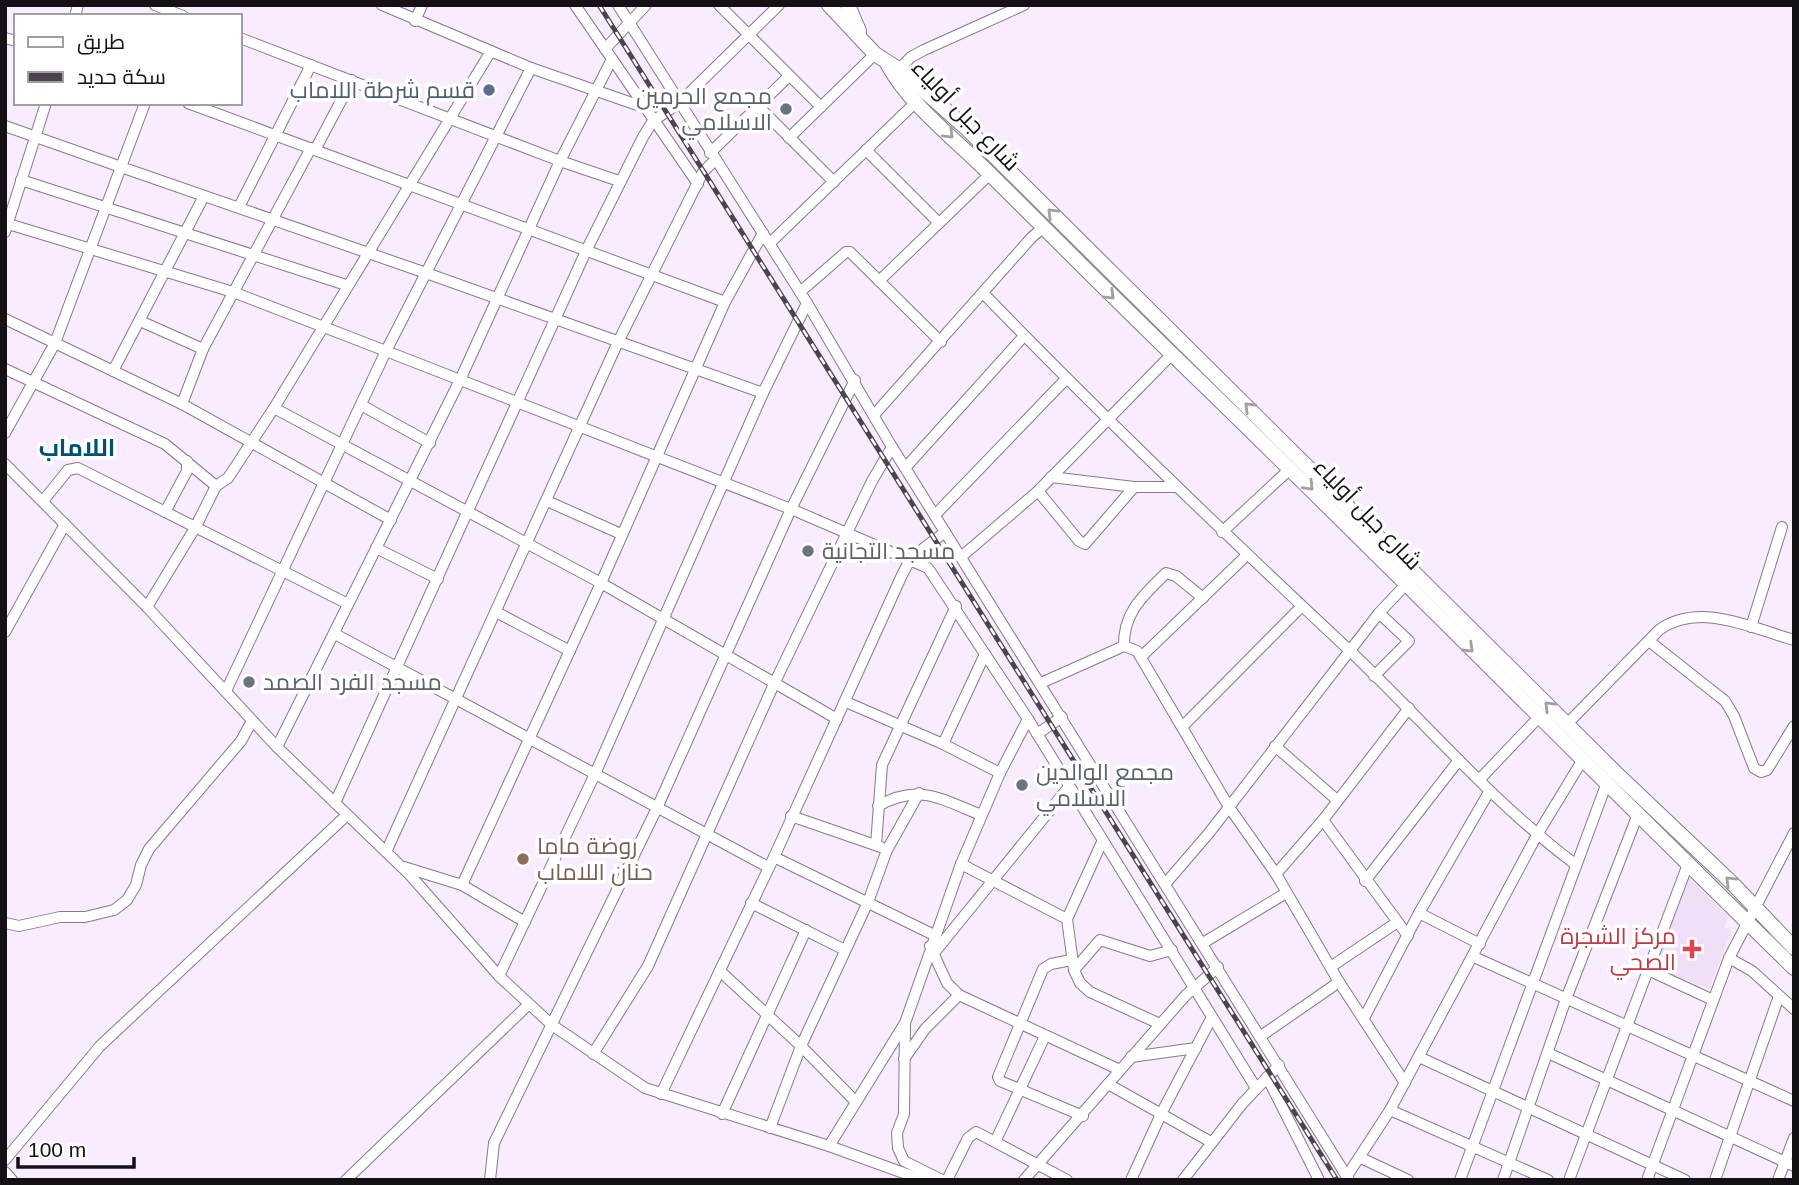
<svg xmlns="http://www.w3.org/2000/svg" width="1799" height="1185" font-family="Helvetica,Cairo,sans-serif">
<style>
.built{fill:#f1def7}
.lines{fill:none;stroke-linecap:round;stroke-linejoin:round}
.minor-casing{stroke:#867a8b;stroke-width:12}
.major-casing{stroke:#867a8b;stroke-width:16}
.minor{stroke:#fff;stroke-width:10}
.major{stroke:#fff;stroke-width:14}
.rail-casing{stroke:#4b444d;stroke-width:5}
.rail{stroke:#fff;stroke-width:2.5;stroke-dasharray:8;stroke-linecap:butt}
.oneway{stroke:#a19fa2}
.service-dot{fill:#5c6f8a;stroke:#fff;stroke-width:2.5}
.worship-dot{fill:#6b7280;stroke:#fff;stroke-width:2.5}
.education-dot{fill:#8d6e63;stroke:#fff;stroke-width:2.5}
.health-dot{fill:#e0444e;stroke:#fff;stroke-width:2.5}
.labels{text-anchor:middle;stroke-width:7;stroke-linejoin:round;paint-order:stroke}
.service-label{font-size:23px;fill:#4e5e75;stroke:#fff;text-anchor:end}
.worship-label{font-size:23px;fill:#5b616d;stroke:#fff;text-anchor:start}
.street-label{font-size:23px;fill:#141016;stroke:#fff}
.education-label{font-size:23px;fill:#785e54;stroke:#fff;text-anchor:start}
.health-label{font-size:23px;fill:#be3a42;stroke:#fff;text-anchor:end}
.neighbourhood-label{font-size:24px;font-weight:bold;fill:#00526c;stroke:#fff}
</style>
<rect width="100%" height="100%" fill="#faecff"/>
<path class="built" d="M1688,876l40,41 -4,10 8,3 -23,59 -56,-22z"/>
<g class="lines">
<g class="minor-casing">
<g id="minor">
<path d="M155,5l28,11"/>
<path d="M382,5l149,63 115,40"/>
<path d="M575,5l123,179"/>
<path d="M618,5l189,298 85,144 457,733"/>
<path d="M719,5l102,102"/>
<path d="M75,16l3,-11"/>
<path d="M415,21l7,-16"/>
<path d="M5,38l11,3"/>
<path d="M240,38l320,123 59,20"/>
<path d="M605,49l41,-44"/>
<path d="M531,68l-105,205 337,120"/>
<path d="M895,73l16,-16 13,-7 100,-45"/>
<path d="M145,103l-24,64 305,106 -40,78 405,158 137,59 100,151 228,369"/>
<path d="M188,103l537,199"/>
<path d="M759,107l75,75"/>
<path d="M5,126l116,41 -66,176 -50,90"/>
<path d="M789,138l86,-84"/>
<path d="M315,150l37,-70"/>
<path d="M866,150l72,72"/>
<path d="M710,153l79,-77"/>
<path d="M21,180l325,105"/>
<path d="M239,207l72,-142"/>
<path d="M5,223l228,69 153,59 -160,340"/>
<path d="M5,232l41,-129"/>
<path d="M770,243l147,-142"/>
<path d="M879,281l111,-107"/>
<path d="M800,292l46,-40h4l91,90"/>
<path d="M983,293c118,122 241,240 365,356 76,72 143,152 227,215"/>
<path d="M5,319l177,85 209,116"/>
<path d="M140,321l63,28"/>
<path d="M5,369l160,75 51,42"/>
<path d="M113,371l91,-175"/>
<path d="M182,404l21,-55 108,-201"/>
<path d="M361,405l69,38"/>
<path d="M274,408l327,175 236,136"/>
<path d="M874,415l158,-178 11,-9"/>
<path d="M5,464l142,143 130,140 133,128 89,101 53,49 93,63 184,58 94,34"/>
<path d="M906,467l118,-131"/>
<path d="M1051,477l83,10h41"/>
<path d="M1038,491l41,50 6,3 49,-57"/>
<path d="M43,501l25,-31 10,-2 270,136"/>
<path d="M547,501l74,33"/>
<path d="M165,512l22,-41v-10"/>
<path d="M935,515l131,-136"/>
<path d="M1222,532l69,-64"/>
<path d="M376,548l62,31"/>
<path d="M961,557l77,-66 134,-137"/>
<path d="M147,607l48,-79 21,-42 12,-8 46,-70 217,-357"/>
<path d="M496,612l74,39"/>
<path d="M1751,627l31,-100"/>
<path d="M5,632l60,-108"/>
<path d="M335,634l433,233"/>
<path d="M1649,641l76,60 9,15 20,52 7,4 6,-2 27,-44"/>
<path d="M1124,646c-1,-34 20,-51 42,-73l10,3 27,22"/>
<path d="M1142,656l105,-101"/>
<path d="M1374,676l35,-35 -30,-28"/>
<path d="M1041,683l83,-37 13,5 92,156 47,67 63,108 66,101"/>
<path d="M846,702l97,42 57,29"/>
<path d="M1567,724l92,-94c40,-29 93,-2 135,10"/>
<path d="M1182,727l119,-120"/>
<path d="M1037,734l25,-17"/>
<path d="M943,744l42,-90"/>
<path d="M1275,746l62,54"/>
<path d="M277,747l183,-367 100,-219 52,-102"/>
<path d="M1479,780l59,-62"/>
<path d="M335,803l252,-554 56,-112 10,-16 26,-18 100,-98"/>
<path d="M878,806c41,-23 63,-7 103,9"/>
<path d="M791,816l90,31"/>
<path d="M1323,820l85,116"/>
<path d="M1102,842l-35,77 7,51 6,13 10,9 70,32"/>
<path d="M876,845l6,-80 74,-159"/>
<path d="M386,852l232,-510 85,-170 12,-12"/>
<path d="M774,857l160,78"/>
<path d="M961,864l106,55"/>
<path d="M404,867l58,18 63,37"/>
<path d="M1276,874l47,-54 86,-112"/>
<path d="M1365,881l94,-121"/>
<path d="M1166,883l43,-50 170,-220 31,-33"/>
<path d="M462,885l139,-302 124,-281 38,-69"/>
<path d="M751,903l94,47"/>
<path d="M1419,913l61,31"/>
<path d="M5,923l14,3 41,-9h25l29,-7 13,-10 9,-15 5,-20 8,-16 92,-108 11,-20"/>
<path d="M1203,943l83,-50"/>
<path d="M930,946l17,37 12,12 161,75"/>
<path d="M934,953l134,-165"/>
<path d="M1474,957l320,144"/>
<path d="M1729,958l23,13 42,38"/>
<path d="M1071,960l-20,4 -8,5 -45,108 2,4 83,35"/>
<path d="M1332,966l64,-43"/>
<path d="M1646,969l67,31"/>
<path d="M1074,970l26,-30 50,16 22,-6"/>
<path d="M720,971l81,75 54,55"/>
<path d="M499,976l96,-202 168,-381 44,-90"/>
<path d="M1364,1018l55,-105 70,-121"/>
<path d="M905,1026l-1,88 -7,19 1,15 6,13 38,19"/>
<path d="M1261,1036l78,-54"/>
<path d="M1548,1053l246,113"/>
<path d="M593,1054l55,-88 126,-282 98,-203 20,-34"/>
<path d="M1131,1057l65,-9"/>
<path d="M1419,1057l266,123"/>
<path d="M904,1059l21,-30 34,-34"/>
<path d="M1267,1077l52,103"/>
<path d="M1108,1084l103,58"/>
<path d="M661,1094l113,-237 128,-282 9,-17 34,-26"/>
<path d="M1390,1110l158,70"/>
<path d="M722,1114l84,-184"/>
<path d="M770,1128l31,-82 67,-144 19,-52 32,-57"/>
<path d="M996,1140l49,-104"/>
<path d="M829,1146l76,-123 56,-159 39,-91 28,-54"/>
<path d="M1361,1158l47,22"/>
<path d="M5,1160l95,-114 247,-231"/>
<path d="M5,1172l7,8"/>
<path d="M1347,1176l43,-66 147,-275 45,-74"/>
<path d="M346,1180l182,-175"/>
<path d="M490,1180l4,-37 163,-335 134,-299 64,-129"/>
<path d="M947,1180l21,-42 8,-6 91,48"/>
<path d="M1024,1180l162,-185 32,-28"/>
<path d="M1131,1180l31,-68 50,-95"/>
<path d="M1183,1180l59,-76 37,-39"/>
<path d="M1460,1180l146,-395"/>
<path d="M1503,1180l63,-181 72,-185"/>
<path d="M1569,1180l119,-316"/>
<path d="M1647,1180l82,-222 65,-125"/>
<path d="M1715,1180l64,-184"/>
<path d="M1778,1180l16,-42"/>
</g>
</g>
<g class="major-casing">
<g id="major">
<path d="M829,5l46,49 28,18 63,56 650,645 116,110 62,65"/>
<path d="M848,5l11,26"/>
<path d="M888,65c23,41 67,74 101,108 62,62 124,124 187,185 208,201 411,408 618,610"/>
</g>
</g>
<use href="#minor" class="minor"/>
<use href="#major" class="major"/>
<g class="rail-casing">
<path id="rail" d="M599,5l738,1175"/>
</g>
<use href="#rail" class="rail"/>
</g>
<defs><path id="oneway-chevron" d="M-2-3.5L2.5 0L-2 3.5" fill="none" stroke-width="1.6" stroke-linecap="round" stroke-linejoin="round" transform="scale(1.75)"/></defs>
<g class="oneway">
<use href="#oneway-chevron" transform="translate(949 134) rotate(45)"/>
<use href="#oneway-chevron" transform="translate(1052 213) rotate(-135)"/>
<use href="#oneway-chevron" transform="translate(1110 295) rotate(44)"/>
<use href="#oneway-chevron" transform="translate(1249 407) rotate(-135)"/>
<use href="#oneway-chevron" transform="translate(1309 486) rotate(46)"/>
<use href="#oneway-chevron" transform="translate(1469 648) rotate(44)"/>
<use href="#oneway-chevron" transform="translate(1549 706) rotate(-135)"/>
<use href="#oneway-chevron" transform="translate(1730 881) rotate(-135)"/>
</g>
<circle class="service-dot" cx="489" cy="90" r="7"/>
<g class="worship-dot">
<circle cx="786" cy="109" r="7"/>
<circle cx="808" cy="551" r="7"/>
<circle cx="249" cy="682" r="7"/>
<circle cx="1022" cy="785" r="7"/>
</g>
<circle class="education-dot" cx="523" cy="859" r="7"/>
<path class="health-dot" d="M1688.5 938.5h7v7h7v7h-7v7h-7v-7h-7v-7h7z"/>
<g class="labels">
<g class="service-label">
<text x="475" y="98">قسم شرطة اللاماب</text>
</g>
<g class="worship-label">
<text x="772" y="104" text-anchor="end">مجمع الحرمين<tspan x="772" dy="26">الاسلامي</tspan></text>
<text x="822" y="559">مسجد التجانية</text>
<text x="263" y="690">مسجد الفرد الصمد</text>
<text x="1036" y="780">مجمع الوالدين<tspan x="1036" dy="26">الاسلامي</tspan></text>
</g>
<g class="street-label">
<text transform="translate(966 115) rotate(46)" y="8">شارع جبل أولياء</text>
<text transform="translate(1368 514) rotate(46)" y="8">شارع جبل أولياء</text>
</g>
<g class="education-label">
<text x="537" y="854">روضة ماما<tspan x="537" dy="26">حنان اللاماب</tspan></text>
</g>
<g class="health-label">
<text x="1676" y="944">مركز الشجرة<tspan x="1676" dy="26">الصحي</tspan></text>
</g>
<g class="neighbourhood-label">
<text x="77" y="456">اللاماب</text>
</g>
</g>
<rect width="1799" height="1185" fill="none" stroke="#141016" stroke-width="14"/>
<rect x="14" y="14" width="228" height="91" fill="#ffffff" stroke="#a19fa2" stroke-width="2"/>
<rect x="28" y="37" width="35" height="10" fill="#ffffff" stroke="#a19fa2" stroke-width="2"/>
<text x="77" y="49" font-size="21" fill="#141016">طريق</text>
<rect x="28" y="72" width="35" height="10" fill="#4b444d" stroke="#a19fa2" stroke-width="2"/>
<text x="77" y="84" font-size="21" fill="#141016">سكة حديد</text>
<path d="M18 1157v10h116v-10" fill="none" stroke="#141016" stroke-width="3.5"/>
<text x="28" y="1157" font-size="21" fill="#141016" stroke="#ffffff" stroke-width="5" paint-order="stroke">100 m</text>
</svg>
